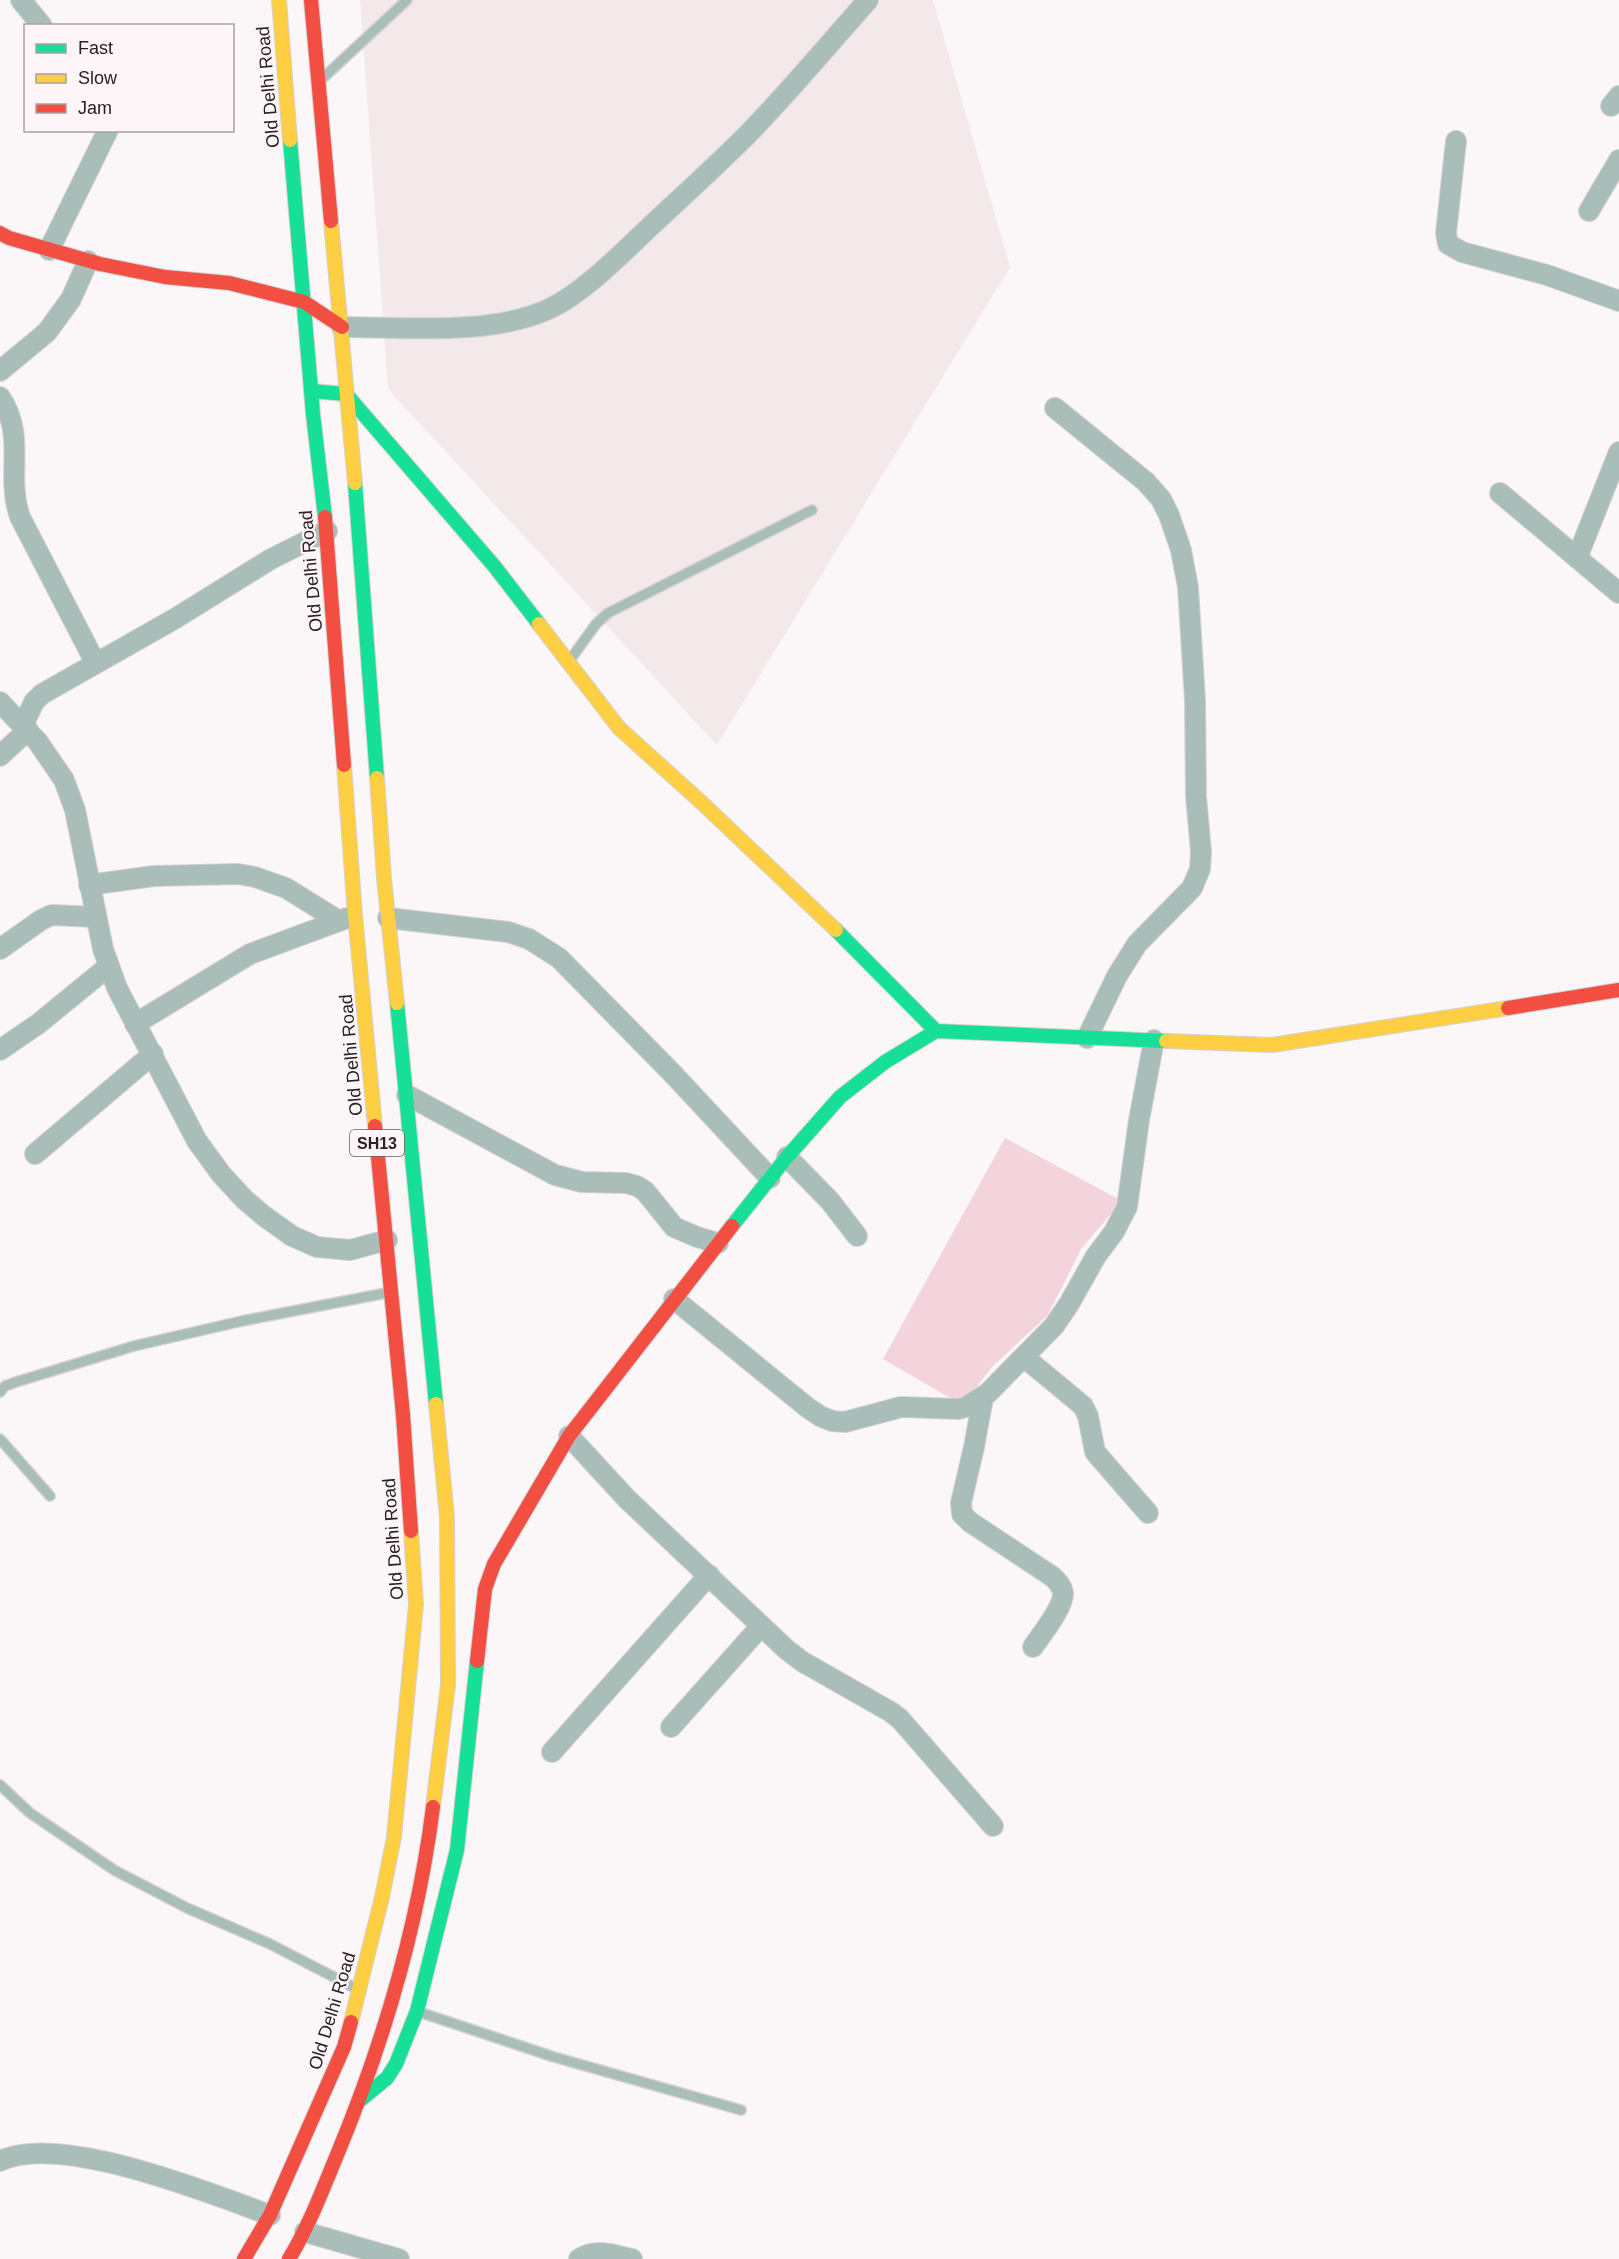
<svg xmlns="http://www.w3.org/2000/svg" width="1619" height="2259" font-family="Helvetica,sans-serif">
<style>
.built{fill:#f3e8ea}
.green{fill:#f4d4dc}
.lines{fill:none;stroke-linecap:round;stroke-linejoin:round}
.lane-casing{stroke:#d4d1d2;stroke-width:12}
.street-casing{stroke:#d4d1d2;stroke-width:22}
.fast-casing{stroke:#d4d1d2;stroke-width:16}
.slow-casing{stroke:#d4d1d2;stroke-width:16}
.jam-casing{stroke:#d4d1d2;stroke-width:16}
.lane{stroke:#a9bdb9;stroke-width:9}
.street{stroke:#a9bdb9;stroke-width:20}
.fast{stroke:#16e098;stroke-width:14}
.slow{stroke:#ffcf43;stroke-width:14}
.jam{stroke:#f24e42;stroke-width:14}
.labels{text-anchor:middle;stroke-width:4.5;stroke-linejoin:round;paint-order:stroke}
.shield{fill:#fdf5f7;stroke:#696163;stroke-width:1.5}
.shield-label{font-size:16px;font-weight:bold;fill:#292224}
.street-label{font-size:18px;fill:#292224;stroke:#fdf5f7}
</style>
<rect width="100%" height="100%" fill="#fbf7f8"/>
<path class="built" d="M360,0h573l77,267 -293,478 -329,-356z"/>
<path class="green" d="M1005,1138l117,63 -41,48 -33,66 -55,51 -31,39 -79,-46z"/>
<g class="lines">
<g class="lane-casing">
<g id="lane">
<path d="M324,77l83,-77"/>
<path d="M570,660l26,-36 12,-11 204,-103"/>
<path d="M0,1392l5,-6 11,-4 118,-36 108,-25 144,-28"/>
<path d="M0,1439l50,57"/>
<path d="M0,1785l30,28 84,57 73,38 83,36 85,44"/>
<path d="M419,2012l135,45 187,53"/>
</g>
</g>
<g class="street-casing">
<g id="street">
<path d="M21,0l21,26"/>
<path d="M1611,106l8,-10"/>
<path d="M1456,141l-10,92 2,11 14,8 85,23 72,26"/>
<path d="M1589,211l30,-51"/>
<path d="M49,250l59,-120"/>
<path d="M342,327c64,0 148,9 207,-18 36,-17 76,-59 105,-86 31,-29 63,-58 93,-88 42,-43 81,-90 121,-135"/>
<path d="M0,371l47,-39 24,-33 17,-38"/>
<path d="M0,397c27,40 5,78 20,120l75,145"/>
<path d="M1055,408l91,74 15,17 8,16 12,35 7,37 7,113 1,96 5,56 -1,17 -8,19 -55,56 -20,32 -30,62"/>
<path d="M1500,493l119,100"/>
<path d="M1577,558l42,-106"/>
<path d="M0,702l38,40 26,38 11,30 28,139 14,39 80,153 24,33 23,25 20,17 28,20 25,11 33,3 37,-10"/>
<path d="M23,725l11,-23 8,-8 134,-76 95,-59 56,-28"/>
<path d="M0,756l28,-26"/>
<path d="M89,885l65,-9 84,-2 17,3 31,11 53,33"/>
<path d="M388,918l120,14 21,7 30,19 114,116 97,104"/>
<path d="M0,949l41,-29 11,-5 44,2"/>
<path d="M135,1024l115,-70 97,-36"/>
<path d="M0,1050l38,-26 71,-58"/>
<path d="M407,1095l148,80 27,7 44,1 11,3 8,5 29,36 23,10 21,6"/>
<path d="M35,1154l118,-100"/>
<path d="M787,1157l43,44 27,35"/>
<path d="M674,1299l134,109 12,8 12,5 13,1 56,-15 58,2 7,-2 22,-14 66,-67 15,-22 27,-48 18,-24 13,-25 12,-87 15,-80"/>
<path d="M1024,1357l59,49 5,10 7,36 53,61"/>
<path d="M983,1398l-9,49 -13,56 1,11 8,8 83,55c4,4 9,9 10,16 1,14 -22,42 -30,54"/>
<path d="M569,1436l58,63 160,151 16,12 88,50 9,7 93,107"/>
<path d="M671,1727l90,-101"/>
<path d="M552,1752l157,-177"/>
<path d="M0,2161c59,-29 209,32 270,54"/>
<path d="M305,2232l94,27"/>
<path d="M579,2259c17,-11 34,-4 53,0"/>
</g>
</g>
<g class="fast-casing">
<g id="fast">
<path d="M290,140l23,274 12,103"/>
<path d="M311,391l35,3 149,173 44,57"/>
<path d="M355,483l22,295"/>
<path d="M836,930l100,101"/>
<path d="M397,1003l39,401"/>
<path d="M732,1226l55,-69 53,-60 45,-35 51,-31 230,10"/>
<path d="M359,2101l28,-23 9,-14 21,-53 40,-161 20,-189"/>
</g>
</g>
<g class="slow-casing">
<g id="slow">
<path d="M279,0l11,140"/>
<path d="M331,221l24,262"/>
<path d="M539,624l80,104 82,74 135,128"/>
<path d="M344,765l11,150 20,211"/>
<path d="M377,778l7,100 13,125"/>
<path d="M1166,1041l106,4 236,-37"/>
<path d="M433,1807l15,-122 -1,-168 -11,-113"/>
<path d="M351,2022l31,-125 12,-60 22,-233 -5,-73"/>
</g>
</g>
<g class="jam-casing">
<g id="jam">
<path d="M311,0l20,221"/>
<path d="M0,233l9,5 91,26 65,13 64,6 75,19 38,25"/>
<path d="M325,517l19,248"/>
<path d="M1508,1008l111,-18"/>
<path d="M375,1126l28,289 8,116"/>
<path d="M477,1661l8,-72 9,-25 75,-128 163,-210"/>
<path d="M244,2259l26,-44 74,-168 7,-25"/>
<path d="M289,2259c20,-33 33,-68 48,-104 46,-111 81,-228 96,-348"/>
</g>
</g>
<use href="#lane" class="lane"/>
<use href="#street" class="street"/>
<use href="#fast" class="fast"/>
<use href="#slow" class="slow"/>
<use href="#jam" class="jam"/>
</g>
<g class="labels">
<rect class="shield" x="350" y="1130" width="54" height="26" rx="4.5"/>
<g class="shield-label">
<text x="377" y="1149">SH13</text>
</g>
<g class="street-label">
<text transform="translate(268 87) rotate(-95)" y="6">Old Delhi Road</text>
<text transform="translate(311 571) rotate(-95)" y="6">Old Delhi Road</text>
<text transform="translate(351 1055) rotate(-95)" y="6">Old Delhi Road</text>
<text transform="translate(393 1539) rotate(-94)" y="6">Old Delhi Road</text>
<text transform="translate(332 2011) rotate(-73)" y="6">Old Delhi Road</text>
</g>
</g>
<rect x="24" y="24" width="210" height="108" fill="#fdf5f7" stroke="#a8a1a3" stroke-width="1.5"/>
<rect x="36" y="44" width="30" height="9" fill="#16e098" stroke="#a8a1a3" stroke-width="1.5"/>
<text x="78" y="54" font-size="18" fill="#292224">Fast</text>
<rect x="36" y="74" width="30" height="9" fill="#ffcf43" stroke="#a8a1a3" stroke-width="1.5"/>
<text x="78" y="84" font-size="18" fill="#292224">Slow</text>
<rect x="36" y="104" width="30" height="9" fill="#f24e42" stroke="#a8a1a3" stroke-width="1.5"/>
<text x="78" y="114" font-size="18" fill="#292224">Jam</text>
</svg>
